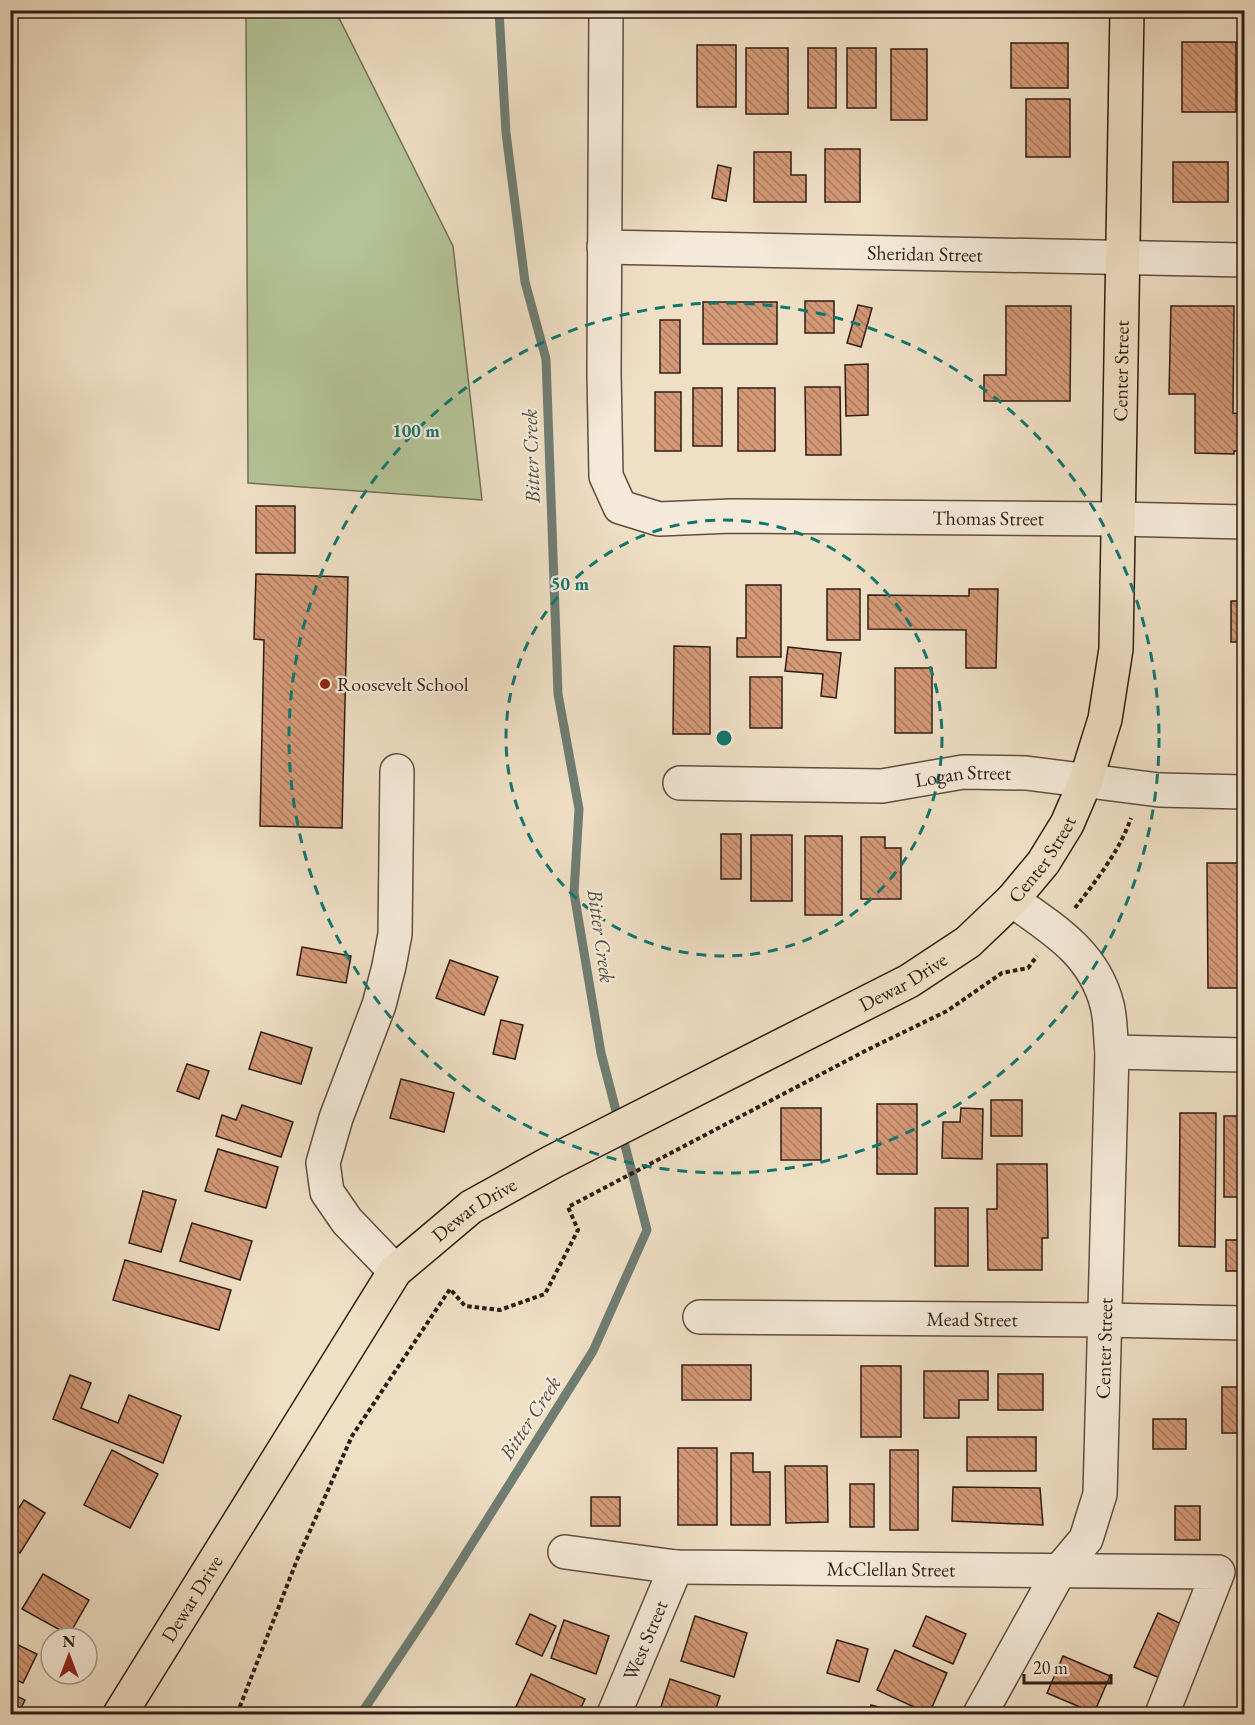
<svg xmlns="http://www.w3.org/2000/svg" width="1255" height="1725" font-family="'EB Garamond',serif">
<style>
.grass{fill:#b4c398;stroke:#727056;stroke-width:1.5}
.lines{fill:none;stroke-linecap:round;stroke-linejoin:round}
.stream{stroke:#6f7d73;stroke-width:9}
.building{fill:url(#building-back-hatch);stroke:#2f1d14;stroke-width:1.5}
.minor-casing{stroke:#5f4e40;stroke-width:36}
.major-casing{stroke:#2f1d14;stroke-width:36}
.path{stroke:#2f1d14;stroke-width:4;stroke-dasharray:4.5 3;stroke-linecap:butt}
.minor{stroke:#f5ead9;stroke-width:33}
.major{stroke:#efdfc5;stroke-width:33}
.ring{fill:none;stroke:#0f766e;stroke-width:3;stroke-dasharray:10 8}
.poi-dot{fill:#8f2418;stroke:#f5ead9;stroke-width:2}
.labels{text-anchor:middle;stroke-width:4.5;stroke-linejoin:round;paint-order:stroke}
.street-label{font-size:20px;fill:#2f1d14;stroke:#f5ead9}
.poi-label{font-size:20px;fill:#2f1d14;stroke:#f5ead9;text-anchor:start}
.water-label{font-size:21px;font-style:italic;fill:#4f4d43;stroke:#f5ead9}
.centre{fill:#0f766e;stroke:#f5ead9;stroke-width:3}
.ring-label{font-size:18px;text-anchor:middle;font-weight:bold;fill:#0f766e;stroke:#f5ead9;stroke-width:4.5;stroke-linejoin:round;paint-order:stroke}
</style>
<defs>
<pattern id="building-back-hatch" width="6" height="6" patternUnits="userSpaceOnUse" patternTransform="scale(1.5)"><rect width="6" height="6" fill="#d39876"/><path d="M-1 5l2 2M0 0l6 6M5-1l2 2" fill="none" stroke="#ac7b60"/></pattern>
</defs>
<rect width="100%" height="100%" fill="#efdfc5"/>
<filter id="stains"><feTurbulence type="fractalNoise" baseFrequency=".00333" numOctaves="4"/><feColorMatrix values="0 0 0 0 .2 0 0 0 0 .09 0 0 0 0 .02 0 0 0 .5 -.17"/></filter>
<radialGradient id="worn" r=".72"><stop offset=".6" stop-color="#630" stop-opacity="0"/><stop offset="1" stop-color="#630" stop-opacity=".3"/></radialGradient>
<path class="grass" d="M246,11h86l8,9 113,226 29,254 -234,-17z"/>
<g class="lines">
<path class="stream" d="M361,1714l68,-102 164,-261 54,-121 -46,-177 -27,-160 5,-84 -21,-115 -12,-335 -21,-77 -19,-149 -7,-123"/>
</g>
<g class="building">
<rect x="1182" y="42" width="54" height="70"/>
<rect x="1011" y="43" width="57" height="45"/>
<rect x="697" y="45" width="39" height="62"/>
<rect x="746" y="48" width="42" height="66"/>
<rect x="808" y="48" width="28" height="60"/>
<rect x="847" y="48" width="29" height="60"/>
<rect x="891" y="49" width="36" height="71"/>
<rect x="1026" y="99" width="44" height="58"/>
<rect x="825" y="149" width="35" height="53"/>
<path d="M754,152h37v23h15v27h-52z"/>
<rect x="1173" y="162" width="55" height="40"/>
<path d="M718,165l13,3 -5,33 -14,-3z"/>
<rect x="805" y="301" width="29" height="32"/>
<rect x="703" y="302" width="74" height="42"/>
<path d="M858,305l14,3 -11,39 -14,-4z"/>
<path d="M1006,306h65l-1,95h-86v-26h22z"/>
<path d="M1171,306h63l-1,107 11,1v37h-10v3l-39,-1v-59h-26z"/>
<rect x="660" y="320" width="20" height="53"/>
<path d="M868,364v51l-22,1 -1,-51z"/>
<path d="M805,387h35l1,68h-35z"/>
<rect x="693" y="388" width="29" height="58"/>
<rect x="738" y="388" width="37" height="63"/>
<rect x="655" y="392" width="26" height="59"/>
<rect x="256" y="506" width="39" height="47"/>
<path d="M256,574l92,3 -6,251 -82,-2 4,-186 -10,-1z"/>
<path d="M746,585h35v72h-44v-19h9z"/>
<rect x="827" y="589" width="33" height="51"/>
<path d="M969,589h29l-2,79h-30v-38l-98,-1v-34l101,1z"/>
<rect x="1231" y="601" width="13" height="41"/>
<path d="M674,646l36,1v87h-37z"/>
<path d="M788,647l53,6 -5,45 -15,-2 2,-22 -38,-3z"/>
<rect x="895" y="668" width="37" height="65"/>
<rect x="750" y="677" width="32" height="51"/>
<rect x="721" y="834" width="20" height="45"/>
<rect x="751" y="835" width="41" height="66"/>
<rect x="805" y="836" width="37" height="79"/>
<path d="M861,837h24v11h16v51h-40z"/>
<path d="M1207,863h37v125h-36z"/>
<path d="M302,947l49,9 -5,27 -49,-8z"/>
<path d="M450,960l48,17 -14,38 -48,-17z"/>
<path d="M501,1020l22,5 -8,34 -22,-5z"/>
<path d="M261,1032l51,16 -11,36 -52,-15z"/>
<path d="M187,1064l22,7 -10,28 -22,-8z"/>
<path d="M401,1079l53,14 -10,39 -54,-14z"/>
<rect x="991" y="1100" width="31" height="36"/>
<rect x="877" y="1104" width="40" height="70"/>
<path d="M242,1105l51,17 -12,35 -65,-21 6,-21 14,5z"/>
<rect x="781" y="1108" width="40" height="52"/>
<path d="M961,1108l22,1 -1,50 -40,-1 1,-36h17z"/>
<path d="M1180,1113h36l-1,134 -36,-1z"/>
<rect x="1224" y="1116" width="20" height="81"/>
<path d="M218,1149l60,18 -12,41 -61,-17z"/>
<path d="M997,1164h50l1,74h-6v32h-54l-1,-61h10z"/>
<path d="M143,1191l33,9 -15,52 -32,-9z"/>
<rect x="935" y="1208" width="33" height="58"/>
<path d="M192,1223l60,18 -12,39 -60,-19z"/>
<rect x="1226" y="1240" width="18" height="31"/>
<path d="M125,1260l106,30 -12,40 -106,-30z"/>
<rect x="682" y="1365" width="69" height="35"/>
<rect x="861" y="1366" width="40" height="71"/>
<path d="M924,1371h64v29h-29v18h-35z"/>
<rect x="998" y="1374" width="45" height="36"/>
<path d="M70,1375l21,8 -10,25 37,15 11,-28 52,21 -18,47 -110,-44z"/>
<rect x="1222" y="1387" width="22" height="46"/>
<rect x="1153" y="1419" width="33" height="30"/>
<rect x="967" y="1437" width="69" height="34"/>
<rect x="678" y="1448" width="39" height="77"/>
<path d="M112,1450l46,24 -28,54 -46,-23z"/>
<rect x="890" y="1450" width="28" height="80"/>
<path d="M731,1453h22v19h17v53h-39z"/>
<path d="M785,1466h42l1,56 -42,1z"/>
<rect x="850" y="1484" width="24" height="43"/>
<path d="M953,1487l87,1 3,37 -91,-4z"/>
<rect x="591" y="1497" width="29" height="29"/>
<path d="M24,1500l21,13 -25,40 -10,-5v-26z"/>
<rect x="1175" y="1506" width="25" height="34"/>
<path d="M43,1574l46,26 -20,35 -47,-26z"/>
<path d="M1158,1613l28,13 -24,53 -28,-12z"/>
<path d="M530,1614l26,12 -14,30 -26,-12z"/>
<path d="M695,1616l52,17 -13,44 -53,-16z"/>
<path d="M926,1616l40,18 -13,30 -40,-18z"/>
<path d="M564,1620l45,16 -13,38 -45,-16z"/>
<path d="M837,1640l31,9 -9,33 -32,-9z"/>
<path d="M10,1641l27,13 -14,29 -13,-6z"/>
<path d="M895,1650l52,23 -18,41 -52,-24z"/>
<path d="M1063,1656l47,20 -16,37 -47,-20z"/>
<path d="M531,1674l54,25 -7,15h-55l-9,-3z"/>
<path d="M670,1679l50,17 -6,18h-49l-6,-1z"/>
<path d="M10,1693l15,7 -7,14h-8z"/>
<path d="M871,1705l34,9h-36z"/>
</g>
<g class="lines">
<g class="minor-casing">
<g id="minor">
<path id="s1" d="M606,10l-2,363 2,103 14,31 39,12 72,-3 387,3 126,3"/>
<path id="s2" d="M604,247l640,13"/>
<path id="s3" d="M680,783l202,3 81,-14 63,1 133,17 85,2"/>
<path d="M1112,1052l132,3"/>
<path d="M395,1271l-48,-50 -20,-29 -4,-29 13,-45 43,-113 10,-39 6,-32 2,-163"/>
<path id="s4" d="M700,1317l404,3 140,3"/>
<path id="s5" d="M565,1552l111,15 542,5 -56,142"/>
<path id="s6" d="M614,1714l62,-147"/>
<path id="s7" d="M980,1714l80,-144 26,-31 14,-45 12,-442c-2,-15 -1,-32 -5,-47 -13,-52 -54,-76 -95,-105"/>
</g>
</g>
<g class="major-casing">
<g id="major">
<path id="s8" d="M120,1714l275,-443 76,-64 81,-45 357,-181 59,-39 44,-42 31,-37 24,-39 19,-44 19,-61 11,-70 11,-639"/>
</g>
</g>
<g class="path">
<path d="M1075,908c21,-27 45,-58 56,-90"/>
<path d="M237,1714l60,-154 55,-124 98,-147 15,17 35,4 45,-16 33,-64 -10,-23 299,-157 80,-39 55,-38 26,-5 9,-12"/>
</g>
<use href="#minor" class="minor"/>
<use href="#major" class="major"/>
</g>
<g class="ring">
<circle cx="724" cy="738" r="218"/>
<circle cx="724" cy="738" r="435"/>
</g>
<circle class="poi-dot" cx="325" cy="684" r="6"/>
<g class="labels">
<g class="street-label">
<text dy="7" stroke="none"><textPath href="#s2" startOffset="321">Sheridan Street</textPath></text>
<text dy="7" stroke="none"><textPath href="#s8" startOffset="1800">Center Street</textPath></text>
<text dy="7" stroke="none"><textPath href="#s1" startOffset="870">Thomas Street</textPath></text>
<text dy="7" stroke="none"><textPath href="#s3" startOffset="284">Logan Street</textPath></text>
<text dy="7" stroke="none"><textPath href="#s8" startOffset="1296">Center Street</textPath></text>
<text dy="7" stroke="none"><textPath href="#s8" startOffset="1108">Dewar Drive</textPath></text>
<text dy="7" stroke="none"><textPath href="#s8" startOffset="622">Dewar Drive</textPath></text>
<text dy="7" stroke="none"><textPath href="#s4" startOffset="272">Mead Street</textPath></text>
<text dy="7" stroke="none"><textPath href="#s7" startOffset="398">Center Street</textPath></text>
<text dy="7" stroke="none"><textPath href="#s5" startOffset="327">McClellan Street</textPath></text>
<text dy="7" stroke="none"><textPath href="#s8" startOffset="136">Dewar Drive</textPath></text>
<text dy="7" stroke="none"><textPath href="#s6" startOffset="80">West Street</textPath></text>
</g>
<g class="poi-label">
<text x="337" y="691">Roosevelt School</text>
</g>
<g class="water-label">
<text transform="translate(531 456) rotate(-92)" y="7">Bitter Creek</text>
<text transform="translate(601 936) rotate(82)" y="7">Bitter Creek</text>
<text transform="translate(530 1418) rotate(-57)" y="7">Bitter Creek</text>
</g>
</g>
<circle cx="724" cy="738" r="9" class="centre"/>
<g class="ring-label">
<text x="416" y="437">100 m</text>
<text x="570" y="590">50 m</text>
</g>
<rect width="1255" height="1725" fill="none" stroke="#efdfc5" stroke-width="36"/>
<rect x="12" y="12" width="1231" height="1701" fill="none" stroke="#2f1d14" stroke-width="3"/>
<rect x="18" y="18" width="1219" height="1689" fill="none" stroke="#2f1d14" stroke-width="1.5"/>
<g transform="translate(69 1656)"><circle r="28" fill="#f5ead9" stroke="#a6988a" stroke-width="1.5"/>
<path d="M0-4.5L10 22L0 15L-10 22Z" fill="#8f2418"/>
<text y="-9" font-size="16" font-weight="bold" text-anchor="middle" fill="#2f1d14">N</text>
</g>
<path d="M1024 1674v9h87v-9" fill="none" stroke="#2f1d14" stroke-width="3"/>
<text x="1033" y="1674" font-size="18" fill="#2f1d14" stroke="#f5ead9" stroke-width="4.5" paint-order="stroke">20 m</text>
<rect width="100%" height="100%" filter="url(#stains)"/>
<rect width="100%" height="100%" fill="url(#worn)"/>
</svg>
